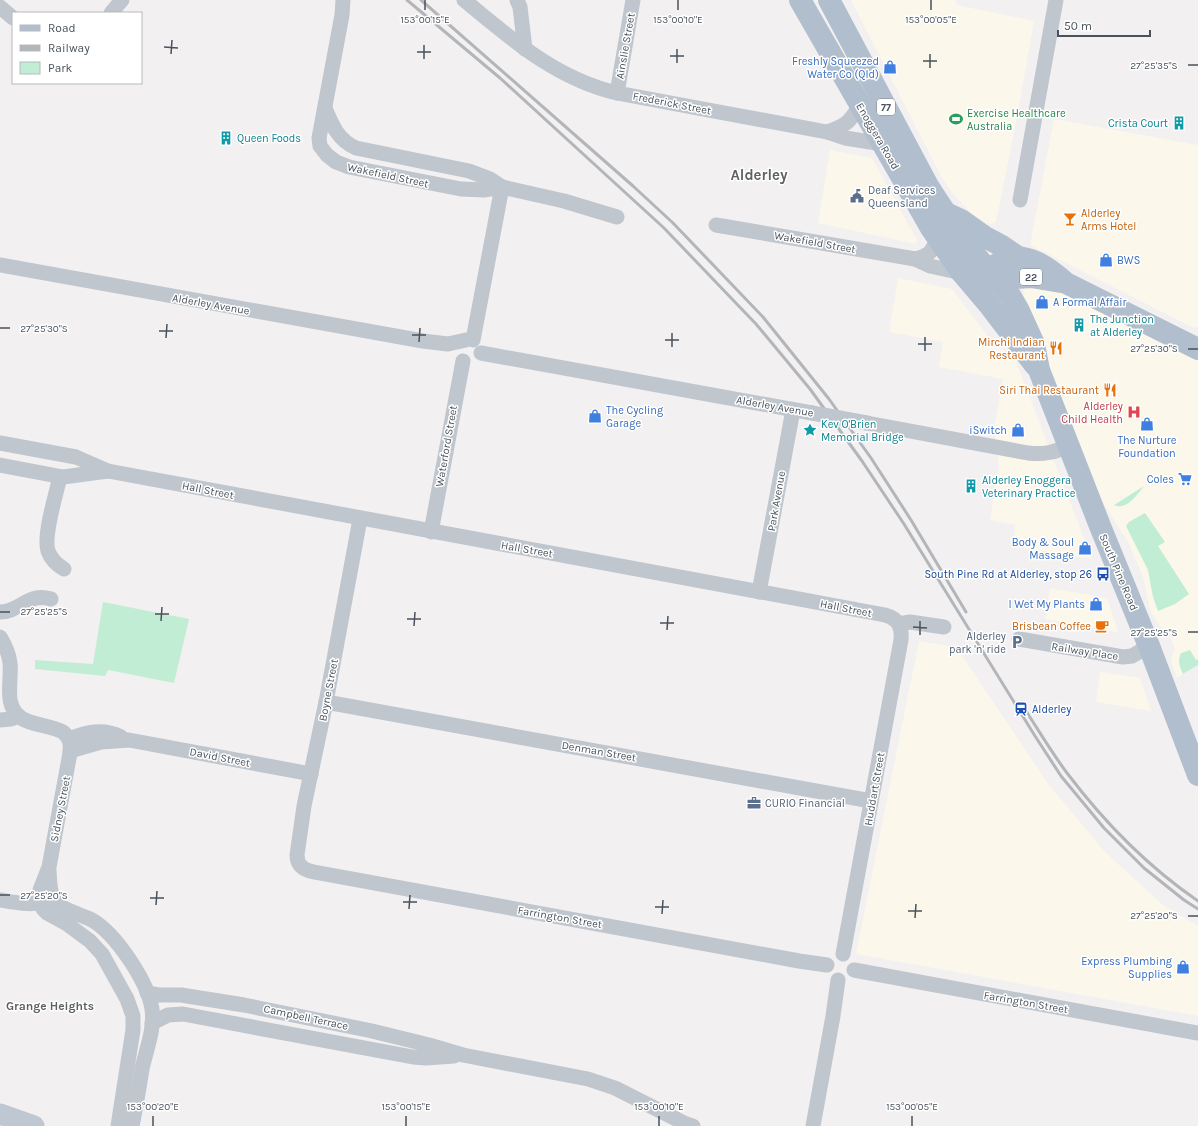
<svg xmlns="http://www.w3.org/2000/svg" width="1198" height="1126" font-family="Karla,sans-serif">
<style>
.commercial{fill:#fbf7eb}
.green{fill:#c1edd4}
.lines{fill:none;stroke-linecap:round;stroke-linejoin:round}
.street{stroke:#bfc6ce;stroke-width:15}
.secondary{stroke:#bfc7d2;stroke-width:21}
.primary{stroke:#b1becd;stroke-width:22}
.rail{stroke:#b2b5ba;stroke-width:3}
.street-bridge{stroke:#bfc6ce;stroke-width:15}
.ticks{fill:none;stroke:#49525c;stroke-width:1.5}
.labels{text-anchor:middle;stroke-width:3;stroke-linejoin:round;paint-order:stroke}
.shield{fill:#fff;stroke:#80868d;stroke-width:1}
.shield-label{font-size:10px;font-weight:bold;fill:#49525c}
.street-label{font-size:11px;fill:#49525c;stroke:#fff}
.shop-label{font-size:11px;fill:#366cbe;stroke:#fff;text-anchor:end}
.leisure-label{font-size:11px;fill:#27864d;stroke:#fff;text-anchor:start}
.culture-label{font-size:11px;fill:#0d838f;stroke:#fff;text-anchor:start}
.service-label{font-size:11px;fill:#4e5e75;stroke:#fff;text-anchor:start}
.food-label{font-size:11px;fill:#c56008;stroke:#fff;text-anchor:end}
.health-label{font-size:11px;fill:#be3a42;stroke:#fff;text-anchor:end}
.transit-label{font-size:11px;fill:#164399;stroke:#fff;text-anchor:end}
.neighbourhood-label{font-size:12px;font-weight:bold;fill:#5d6064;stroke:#fff}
.district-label{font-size:15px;font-weight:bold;fill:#5d6064;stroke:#fff}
.ticks-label{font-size:10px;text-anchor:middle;fill:#49525c;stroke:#fff;stroke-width:3;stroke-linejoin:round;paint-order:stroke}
</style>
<rect width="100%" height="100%" fill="#f2f0f0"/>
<g class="commercial">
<path d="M851,0h104l2,5 77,16 -16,91 -22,110 -5,2 -5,-1 -15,-10 -16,-17 -13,-18z"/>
<path d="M1054,119l144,26v181l-4,2 -164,-83z"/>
<path d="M830,150l42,8 45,82 -1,4 -98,-21z"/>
<path d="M898,278l54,11 38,50 12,11 11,4 79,205 -79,-13 2,-21 -25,-5 9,-53 -5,-39 9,-49 -64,-12 4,-25 -54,-10z"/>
<path d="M1045,285l153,76v304l-21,13 -6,-16 1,-6 3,-6 -7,-21 -8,-2 -10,-17 -7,-33 -15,-35 -25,-39 -80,-203 1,-12z"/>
<path d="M1050,588l57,10 11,33 -3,1 -70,-13z"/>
<path d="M919,641l37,6 93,138 56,67 58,53 35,21v90l-342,-62z"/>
<path d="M1100,672l40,6 11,33 -55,-9z"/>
</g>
<g class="green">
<path d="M1144,486c-7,9 -18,25 -30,19z"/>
<path d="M1145,513l20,29 -7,4 31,48 -14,10 -17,7 -5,-14 -5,-27 -22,-44 3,-4z"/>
<path d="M103,602l86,17 -15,64 -66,-13 -3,6 -70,-7v-9l58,4z"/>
<path d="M1190,650l6,10 2,-1v6l-15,9c-3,-7 -6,-13 -2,-21z"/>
</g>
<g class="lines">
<g class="street">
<path d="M343,0l-1,15 -23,123 1,8 7,9 9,7 13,5 112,22 23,1 18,-3"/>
<path d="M464,0c46,38 92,79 153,93l210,39 18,6 38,6"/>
<path d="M517,0l3,7 5,42"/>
<path d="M0,7l13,11"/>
<path d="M111,13l11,-13"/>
<path d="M617,93l16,-93"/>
<path d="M325,108c7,17 13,32 31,40l113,23 21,8 12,8 62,14 53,16"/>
<path d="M827,132c20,-7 22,-10 33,-26"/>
<path d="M1020,200l36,-200"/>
<path d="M716,225l199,34 15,7 32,7"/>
<path d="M915,259c16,-4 17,-8 23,-22"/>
<path d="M0,265l423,76 25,3 18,-4"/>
<path d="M473,340l29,-153"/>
<path d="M481,353l331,60"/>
<path d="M867,423l161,30c16,2 27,-1 41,-7"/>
<path d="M0,443l76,14 32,14"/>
<path d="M0,465l63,12 45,-6 777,144c14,4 17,12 16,25l-58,314"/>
<path d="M60,477c-4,17 -17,59 -12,74 3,8 9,14 16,18"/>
<path d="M360,519l-34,183 -22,104 -7,49c0,11 7,15 17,17l485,89 28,4"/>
<path d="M431,532l32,-171"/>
<path d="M759,592l34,-182"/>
<path d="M0,612c20,0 28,-20 51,-13"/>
<path d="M899,624l11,-2 34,5"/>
<path d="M0,637c5,8 9,17 10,26 2,19 -7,42 11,55 13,8 29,7 42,14 7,6 8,12 7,21l-21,114 -9,23v10l3,9 4,4 20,11 23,17 12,13 25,45 6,17v14l-15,96"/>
<path d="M1019,639l104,18 9,-1 17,-10"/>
<path d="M326,702l545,99"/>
<path d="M0,720l11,-1 8,-3"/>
<path d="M69,739c18,-7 34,-11 52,-2"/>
<path d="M70,751l31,-9 28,-2 182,34"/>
<path d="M49,871c1,11 0,23 8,32 6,7 25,12 35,17 24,14 56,62 60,89 3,20 -6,41 -10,60 -3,19 -6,38 -10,57"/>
<path d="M0,900c18,3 32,6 50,1"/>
<path d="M854,970l344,63"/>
<path d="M147,993l12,2h22l63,10 128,26 57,14 34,10 125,24 27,9 69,35 9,3"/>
<path d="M152,1023l16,-8 15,-1 230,43 13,1 28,-2"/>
<path d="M813,1126l20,-110 5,-36"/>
</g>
<path class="secondary" d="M0,1114l34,12"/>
<g class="primary">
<path d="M800,0l131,228 31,45 28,33 45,59"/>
<path d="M829,0l99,186 17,26 5,12 9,12 52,61 8,14 15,33 5,26 61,156 49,120 49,129"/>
<path d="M948,214l13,6 24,17 17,9 16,11"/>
<path d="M977,279c8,-6 16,-13 25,-18 24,-11 47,7 64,22l132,66"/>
<path d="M986,281l10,-2 35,-2 30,5"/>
</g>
<g class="rail">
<path d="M407,0l93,78 164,150 92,96 54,65 52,72 42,63 131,212 26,40 43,52 40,40 40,32 14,9"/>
<path d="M421,0l212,186 40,37 90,94 66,82 42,59 40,62 55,92"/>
<path d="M1026,711c13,20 26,42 41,62 37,49 80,93 131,128"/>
</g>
<path class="street-bridge" d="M812,413l55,10"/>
</g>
<path class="ticks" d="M425,10v-10M678,10v-10M931,10v-10M164,47l14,1M417,52h14M171,54l1,-14M670,56h14M424,59v-14M923,61h14M677,63v-14M1188,65h10M930,68v-14M0,328h10M159,331h14M412,335h14M166,338l1,-14M665,340h14M419,342l1,-14M918,344h14M672,347v-14M1188,349h10M925,351v-14M0,612h10M155,614h14M407,619h14M161,621l1,-14M660,623h14M414,626l1,-14M913,627l14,1M667,630l1,-14M1188,632h10M920,635v-14M0,895h10M150,898h14M403,902h14M156,905l1,-14M655,907h14M409,909l1,-14M908,911h14M662,914l1,-14M1188,916h10M915,918l1,-14M153,1126v-10M406,1126v-10M659,1126v-10M912,1126v-10"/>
<defs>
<g id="shop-bare" transform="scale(1.08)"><path d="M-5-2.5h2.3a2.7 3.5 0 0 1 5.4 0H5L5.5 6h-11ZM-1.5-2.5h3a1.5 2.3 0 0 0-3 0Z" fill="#3f7fe0" stroke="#fff" stroke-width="2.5" paint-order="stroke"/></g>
<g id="stadium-bare" transform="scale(1.08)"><path d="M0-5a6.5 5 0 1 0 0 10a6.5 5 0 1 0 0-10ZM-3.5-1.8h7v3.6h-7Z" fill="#2e9e5b" stroke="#fff" stroke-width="2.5" paint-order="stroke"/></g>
<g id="building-bare" transform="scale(1.08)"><path d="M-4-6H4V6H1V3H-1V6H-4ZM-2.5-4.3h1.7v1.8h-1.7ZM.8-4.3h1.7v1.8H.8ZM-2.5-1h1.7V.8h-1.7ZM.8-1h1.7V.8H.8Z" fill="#0f9aa8" stroke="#fff" stroke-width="2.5" paint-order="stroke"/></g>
<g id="civic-bare" transform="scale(1.08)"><path d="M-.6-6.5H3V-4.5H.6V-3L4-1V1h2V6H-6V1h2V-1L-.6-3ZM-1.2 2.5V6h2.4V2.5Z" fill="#5c6f8a" stroke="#fff" stroke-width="2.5" paint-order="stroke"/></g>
<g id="bar-bare" transform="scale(1.08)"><path d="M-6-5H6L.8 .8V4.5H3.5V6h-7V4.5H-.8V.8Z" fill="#e8710a" stroke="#fff" stroke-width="2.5" paint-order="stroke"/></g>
<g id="restaurant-bare" transform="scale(1.08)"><path d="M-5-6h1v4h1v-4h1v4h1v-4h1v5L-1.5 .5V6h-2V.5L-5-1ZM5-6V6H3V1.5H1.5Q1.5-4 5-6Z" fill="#e8710a" stroke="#fff" stroke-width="2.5" paint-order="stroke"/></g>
<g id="hospital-bare" transform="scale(1.08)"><path d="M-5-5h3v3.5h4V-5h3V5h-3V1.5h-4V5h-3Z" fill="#e0444e" stroke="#fff" stroke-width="2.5" paint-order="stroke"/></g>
<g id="sight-bare" transform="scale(1.08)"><path d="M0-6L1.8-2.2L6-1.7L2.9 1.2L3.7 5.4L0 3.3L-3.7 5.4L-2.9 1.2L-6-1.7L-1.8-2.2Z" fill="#0f9aa8" stroke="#fff" stroke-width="2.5" paint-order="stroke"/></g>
<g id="supermarket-bare" transform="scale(1.08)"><path d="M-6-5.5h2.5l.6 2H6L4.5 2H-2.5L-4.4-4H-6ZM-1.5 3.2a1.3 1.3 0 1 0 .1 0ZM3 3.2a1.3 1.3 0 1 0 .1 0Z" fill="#3f7fe0" stroke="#fff" stroke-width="2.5" paint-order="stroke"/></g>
<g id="bus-bare" transform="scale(1.08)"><path d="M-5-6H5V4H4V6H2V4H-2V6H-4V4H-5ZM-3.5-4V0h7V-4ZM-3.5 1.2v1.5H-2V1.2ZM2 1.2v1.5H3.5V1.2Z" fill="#1a4fb4" stroke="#fff" stroke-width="2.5" paint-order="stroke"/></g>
<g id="cafe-bare" transform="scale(1.08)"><path d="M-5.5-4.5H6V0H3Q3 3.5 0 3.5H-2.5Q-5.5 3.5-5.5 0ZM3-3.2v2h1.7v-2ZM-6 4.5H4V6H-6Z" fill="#e8710a" stroke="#fff" stroke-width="2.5" paint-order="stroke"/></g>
<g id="parking-bare" transform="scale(1.08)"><path d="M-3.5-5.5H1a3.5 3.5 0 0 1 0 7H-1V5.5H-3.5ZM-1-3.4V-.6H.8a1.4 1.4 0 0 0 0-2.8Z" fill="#5c6f8a" stroke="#fff" stroke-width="2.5" paint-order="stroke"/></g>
<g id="station-bare" transform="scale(1.08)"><path d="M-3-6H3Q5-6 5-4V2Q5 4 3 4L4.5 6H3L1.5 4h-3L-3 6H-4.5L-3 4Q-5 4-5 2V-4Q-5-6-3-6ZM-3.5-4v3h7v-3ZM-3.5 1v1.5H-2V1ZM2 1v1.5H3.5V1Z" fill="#1a4fb4" stroke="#fff" stroke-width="2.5" paint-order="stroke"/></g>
<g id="office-bare" transform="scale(1.08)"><path d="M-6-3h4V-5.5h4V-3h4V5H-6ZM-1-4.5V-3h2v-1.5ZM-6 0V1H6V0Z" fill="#5c6f8a" stroke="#fff" stroke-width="2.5" paint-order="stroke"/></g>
</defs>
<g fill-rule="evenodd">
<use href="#shop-bare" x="890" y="67"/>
<use href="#stadium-bare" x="956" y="119"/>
<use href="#building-bare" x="1179" y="123"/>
<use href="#building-bare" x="226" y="138"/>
<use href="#civic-bare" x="857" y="196"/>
<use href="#bar-bare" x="1070" y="219"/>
<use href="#shop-bare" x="1106" y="260"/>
<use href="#shop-bare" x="1042" y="302"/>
<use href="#building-bare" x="1079" y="325"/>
<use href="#restaurant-bare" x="1056" y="348"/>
<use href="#restaurant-bare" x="1110" y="390"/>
<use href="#hospital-bare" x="1134" y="412"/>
<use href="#shop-bare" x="595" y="416"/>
<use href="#shop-bare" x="1147" y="424"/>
<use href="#sight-bare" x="810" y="430"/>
<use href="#shop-bare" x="1018" y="430"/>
<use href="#supermarket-bare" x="1185" y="479"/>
<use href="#building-bare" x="971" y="486"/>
<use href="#shop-bare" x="1085" y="548"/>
<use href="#bus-bare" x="1103" y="574"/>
<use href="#shop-bare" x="1096" y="604"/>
<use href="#cafe-bare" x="1102" y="626"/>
<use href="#parking-bare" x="1017" y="642"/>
<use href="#station-bare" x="1021" y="709"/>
<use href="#office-bare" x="754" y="803"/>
<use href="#shop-bare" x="1183" y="967"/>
</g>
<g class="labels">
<g class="shield">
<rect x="877" y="99" width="18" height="16" rx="3"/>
<rect x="1020" y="269" width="22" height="16" rx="3"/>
</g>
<g class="shield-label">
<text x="886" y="111">77</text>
<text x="1031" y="281">22</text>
</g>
<g class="street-label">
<text transform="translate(625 46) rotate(-80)" y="4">Ainslie Street</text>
<text transform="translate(672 103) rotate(11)" y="4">Frederick Street</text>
<text transform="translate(878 136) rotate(60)" y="4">Enoggera Road</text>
<text transform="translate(388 175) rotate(12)" y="4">Wakefield Street</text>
<text transform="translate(815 242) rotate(10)" y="4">Wakefield Street</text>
<text transform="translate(211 304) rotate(10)" y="4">Alderley Avenue</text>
<text transform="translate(775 406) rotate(10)" y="4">Alderley Avenue</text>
<text transform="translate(446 446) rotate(-80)" y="4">Waterford Street</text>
<text transform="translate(208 490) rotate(11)" y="4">Hall Street</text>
<text transform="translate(776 501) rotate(-80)" y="4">Park Avenue</text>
<text transform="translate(527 549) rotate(10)" y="4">Hall Street</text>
<text transform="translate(1119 572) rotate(67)" y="4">South Pine Road</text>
<text transform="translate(846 608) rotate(11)" y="4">Hall Street</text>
<text transform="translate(1085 651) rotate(9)" y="4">Railway Place</text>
<text transform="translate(328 690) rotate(-79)" y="4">Boyne Street</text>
<text transform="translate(599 751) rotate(10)" y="4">Denman Street</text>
<text transform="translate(220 757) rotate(11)" y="4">David Street</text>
<text transform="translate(874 789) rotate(-80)" y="4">Huddart Street</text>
<text transform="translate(60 809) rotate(-79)" y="4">Sidney Street</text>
<text transform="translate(560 917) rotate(10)" y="4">Farrington Street</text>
<text transform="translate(1026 1002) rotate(10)" y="4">Farrington Street</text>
<text transform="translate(306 1017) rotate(12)" y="4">Campbell Terrace</text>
</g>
<g class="shop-label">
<text x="879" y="65">Freshly Squeezed<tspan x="879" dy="13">Water Co (Qld)</tspan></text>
<text x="1117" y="264" text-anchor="start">BWS</text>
<text x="1053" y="306" text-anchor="start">A Formal Affair</text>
<text x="606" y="414" text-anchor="start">The Cycling<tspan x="606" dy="13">Garage</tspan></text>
<text x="1007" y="434">iSwitch</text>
<text x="1147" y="444" text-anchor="middle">The Nurture<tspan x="1147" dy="13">Foundation</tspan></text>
<text x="1174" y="483">Coles</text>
<text x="1074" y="546">Body &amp; Soul<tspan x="1074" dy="13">Massage</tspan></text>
<text x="1085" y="608">I Wet My Plants</text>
<text x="1172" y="965">Express Plumbing<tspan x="1172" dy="13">Supplies</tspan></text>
</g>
<g class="leisure-label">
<text x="967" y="117">Exercise Healthcare<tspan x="967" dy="13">Australia</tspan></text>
</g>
<g class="culture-label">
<text x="1168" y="127" text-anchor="end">Crista Court</text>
<text x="237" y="142">Queen Foods</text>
<text x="1090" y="323">The Junction<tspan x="1090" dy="13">at Alderley</tspan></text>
<text x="821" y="428">Kev O'Brien<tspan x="821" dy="13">Memorial Bridge</tspan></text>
<text x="982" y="484">Alderley Enoggera<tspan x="982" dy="13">Veterinary Practice</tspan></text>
</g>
<g class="service-label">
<text x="868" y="194">Deaf Services<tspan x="868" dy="13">Queensland</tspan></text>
<text x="1006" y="640" text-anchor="end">Alderley<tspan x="1006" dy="13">park 'n' ride</tspan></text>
<text x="765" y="807">CURIO Financial</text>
</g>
<g class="food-label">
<text x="1081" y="217" text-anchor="start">Alderley<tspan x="1081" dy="13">Arms Hotel</tspan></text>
<text x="1045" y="346">Mirchi Indian<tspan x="1045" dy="13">Restaurant</tspan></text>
<text x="1099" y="394">Siri Thai Restaurant</text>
<text x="1091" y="630">Brisbean Coffee</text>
</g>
<g class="health-label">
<text x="1123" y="410">Alderley<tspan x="1123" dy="13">Child Health</tspan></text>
</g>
<g class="transit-label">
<text x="1092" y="578">South Pine Rd at Alderley, stop 26</text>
<text x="1032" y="713" text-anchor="start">Alderley</text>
</g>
<g class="neighbourhood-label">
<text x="50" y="1010">Grange Heights</text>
</g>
<g class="district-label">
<text x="759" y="180">Alderley</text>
</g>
</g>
<g class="ticks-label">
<text x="425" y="23">153°00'15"E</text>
<text x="678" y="23">153°00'10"E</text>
<text x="931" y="23">153°00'05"E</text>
<text x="1154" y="69">27°25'35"S</text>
<text x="44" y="332">27°25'30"S</text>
<text x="1154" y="352">27°25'30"S</text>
<text x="44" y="615">27°25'25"S</text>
<text x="1154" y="636">27°25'25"S</text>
<text x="44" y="899">27°25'20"S</text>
<text x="1154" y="919">27°25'20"S</text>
<text x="153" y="1110">153°00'20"E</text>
<text x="406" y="1110">153°00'15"E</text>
<text x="659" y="1110">153°00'10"E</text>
<text x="912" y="1110">153°00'05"E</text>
</g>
<rect x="12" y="12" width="130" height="72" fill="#ffffff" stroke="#b6babe"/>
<rect x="20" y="25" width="20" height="6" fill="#b1becd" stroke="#b6babe"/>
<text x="48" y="32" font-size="12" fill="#49525c">Road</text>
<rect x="20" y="45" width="20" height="6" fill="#b2b5ba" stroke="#b6babe"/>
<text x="48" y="52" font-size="12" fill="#49525c">Railway</text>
<rect x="20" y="62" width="20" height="12" fill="#c1edd4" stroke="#b6babe"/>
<text x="48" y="72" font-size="12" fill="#49525c">Park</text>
<path d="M1058 30v6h92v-6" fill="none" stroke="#49525c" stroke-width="2"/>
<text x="1064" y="30" font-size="12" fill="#49525c" stroke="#ffffff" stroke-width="3" paint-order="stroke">50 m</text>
</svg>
